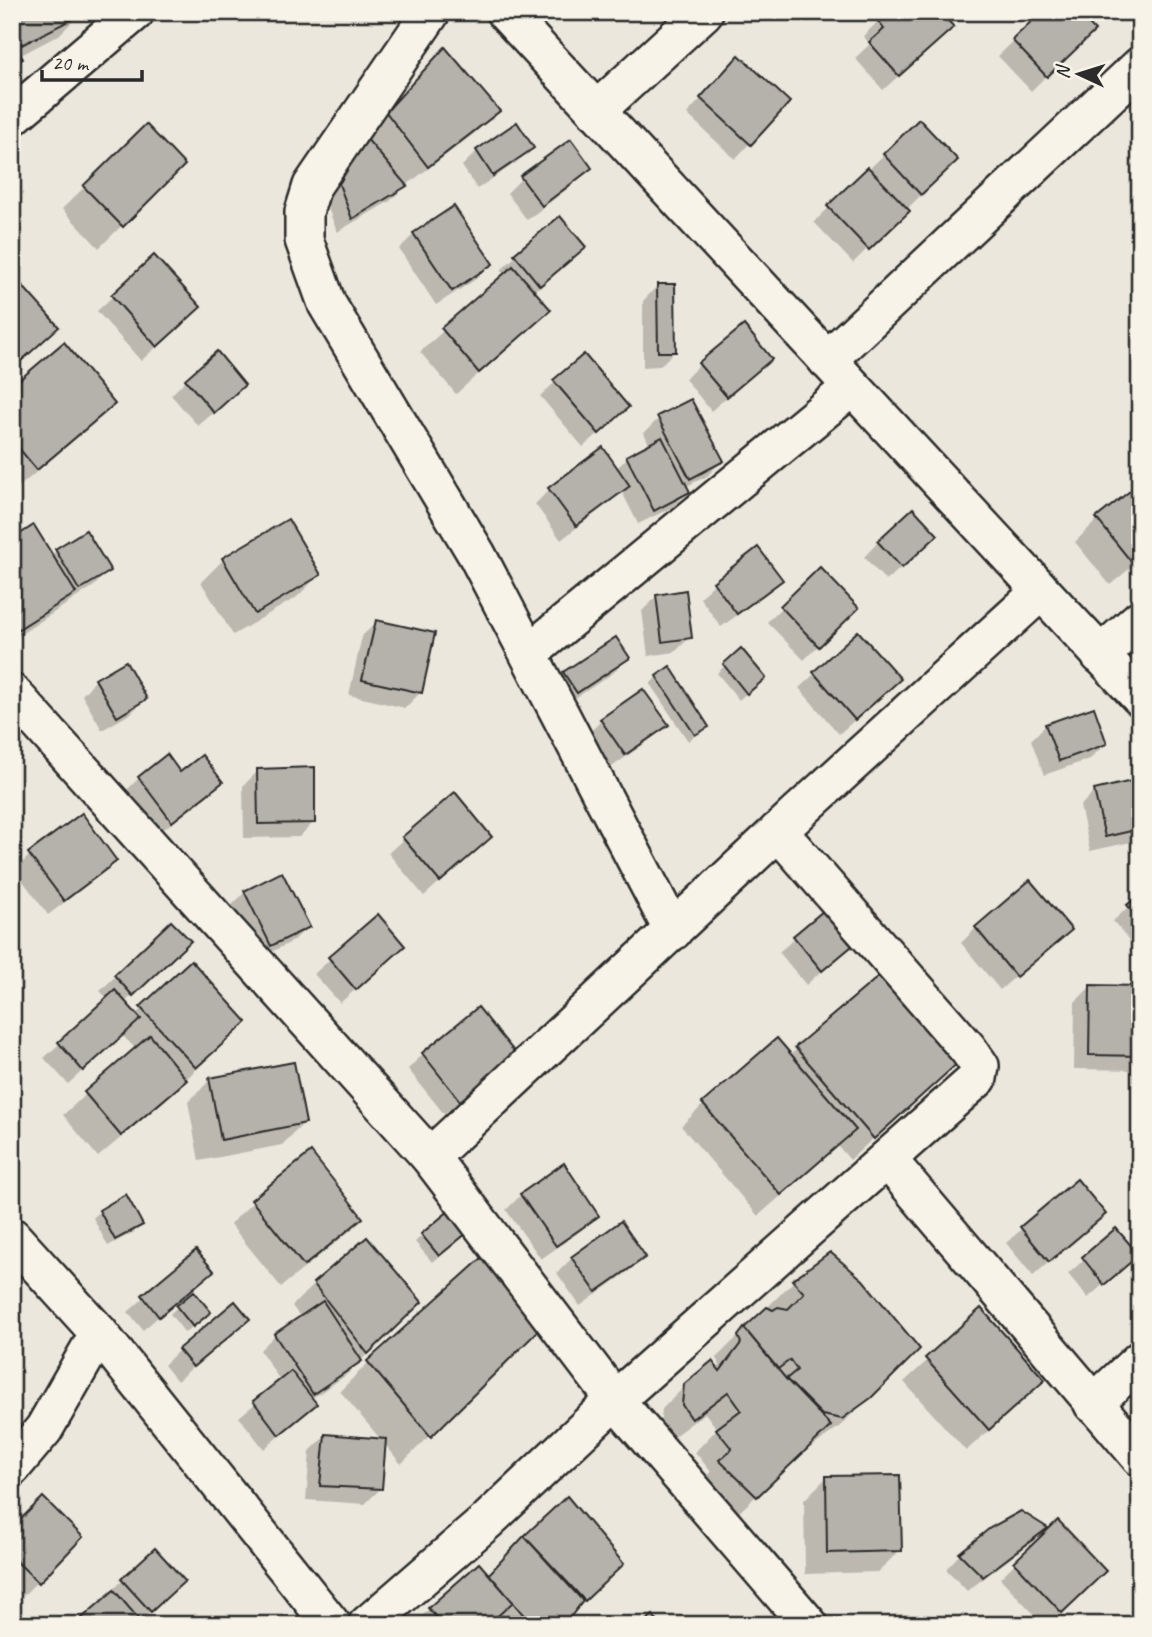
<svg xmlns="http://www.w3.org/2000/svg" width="1152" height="1637" font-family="Caveat,sans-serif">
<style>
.shadow{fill:#0003}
.building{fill:#b5b2ab;stroke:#2b2b2b;stroke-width:2}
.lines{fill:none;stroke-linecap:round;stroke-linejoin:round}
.minor-casing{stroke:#2b2b2b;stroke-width:42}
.minor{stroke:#f7f3e8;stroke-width:37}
</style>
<rect width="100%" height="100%" fill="#ebe7dd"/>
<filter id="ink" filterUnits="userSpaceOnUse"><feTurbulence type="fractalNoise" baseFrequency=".0143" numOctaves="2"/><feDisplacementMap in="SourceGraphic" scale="14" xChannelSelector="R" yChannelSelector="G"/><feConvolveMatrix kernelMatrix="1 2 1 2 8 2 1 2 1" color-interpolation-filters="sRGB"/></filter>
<g filter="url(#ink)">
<g class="shadow">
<path d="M12,12h70l-23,23 -40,21 2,3 -9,8z"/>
<path d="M888,12h61l-6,6 -7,24 -53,48 -28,-32 15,-14 -7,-8z"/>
<path d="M1044,12l48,19 -61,60 -33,-35z"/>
<path d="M423,72l74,39 -22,22 -71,54 -14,14 -53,31 -12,-32 26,-45 16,-16 -2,-3z"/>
<path d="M724,73l64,30 -53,56 -48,-45z"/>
<path d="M919,121l22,54 -88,88 -39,-41z"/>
<path d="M146,127l37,38 -84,83 -37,-39z"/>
<path d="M532,147l-15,15 -40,27 -15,-23 15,-15z"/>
<path d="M590,168l-15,15 -48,37 -20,-27 15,-15z"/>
<path d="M414,234l77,30 -15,15 -40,26 -37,-56z"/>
<path d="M584,247l-51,45 16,18 -93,84 -36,-42 85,-77 -4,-5 15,-14z"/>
<path d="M154,258l30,64 -43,39 -44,-50z"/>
<path d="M657,286l18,65 -15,15 -17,1v-66z"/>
<path d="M584,356l28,66 -29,25 -43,-51z"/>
<path d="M770,359l-59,52 -26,-32 14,-14z"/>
<path d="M186,380l42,20 -30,26 -27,-31z"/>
<path d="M12,388l101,16 -22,22 -77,65z"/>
<path d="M659,418l63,43 -15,15 -22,11 3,5 -15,15 -35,17 -16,-32 -61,48 -26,-36 15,-15 66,-20 11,-11 23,-12 -6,-13z"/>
<path d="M1140,485v75l-30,25 -35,-43 22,-22z"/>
<path d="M85,532l23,39 -14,15 -82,54v-99l39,14z"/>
<path d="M878,542l43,8 -35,31 -22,-24z"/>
<path d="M223,560l96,15 -22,22 -64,38 -32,-53z"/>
<path d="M819,570l37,38 -52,52 -37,-38z"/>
<path d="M780,579l-14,15 -45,33 -21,-29 15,-15z"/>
<path d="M657,596l33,41 -15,15 -27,4 -6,-45z"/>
<path d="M377,622l43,71 -15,15 -56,-13 13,-59z"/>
<path d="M858,634l26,60 -45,40 -40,-46z"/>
<path d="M741,651l15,34 -17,15 -22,-27z"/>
<path d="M628,658l-15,15 -51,34 -13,-18 15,-15z"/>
<path d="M657,677l50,49 -19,15 -38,-57z"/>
<path d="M96,680l49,19 -15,15 -28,16 -20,-35z"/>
<path d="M643,691l23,34 -15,14 -42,30 -23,-33 15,-15z"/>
<path d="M1046,725l59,19 -15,15 -46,16 -13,-35z"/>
<path d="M258,771l56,51 -15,15 -55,1 -1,-52z"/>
<path d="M180,774l41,8 -15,15 -50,38 -32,-42 15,-15z"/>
<path d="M1140,781v59l-50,11 -10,-45 15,-15z"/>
<path d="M454,795l36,42 -66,59 -36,-43z"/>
<path d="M30,855l85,6 -15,14 -52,40 -33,-45z"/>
<path d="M245,892l63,35 -15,14 -37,19 -26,-53z"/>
<path d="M1140,896v58l-27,-33z"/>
<path d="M823,914l27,32 -44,39 -27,-33z"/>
<path d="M377,917l11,44 -48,42 -26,-29z"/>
<path d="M171,923l3,33 -50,47 11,12 56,-52 31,81 -59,58 -65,55 -35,-42 73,-66 -14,-14 -54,49 -24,-26 64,-59 -8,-8z"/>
<path d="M976,928l93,2 -69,60 -39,-47z"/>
<path d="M1090,987l50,1v80l-2,2 -64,-1 1,-67z"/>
<path d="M797,1049l160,12 -107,99 -12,-14 -80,70 -77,-90 23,-22 86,-49z"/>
<path d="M423,1054l76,16 -55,44 -36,-45z"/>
<path d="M210,1080l94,43 -22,22 -83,16 -11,-59z"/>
<path d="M1077,1181l27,33 -71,62 -27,-33z"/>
<path d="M521,1195l76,20 -15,15 -41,29 -35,-49z"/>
<path d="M125,1197l16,28 -7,7 -26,14 -15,-28 7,-7z"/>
<path d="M253,1202l108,15 -22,23 -58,47 -51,-63z"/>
<path d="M1116,1231l20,24 -48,43 -20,-24z"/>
<path d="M422,1235l37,4 -27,23 -17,-20z"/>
<path d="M196,1252l15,19 -68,59 -15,-18z"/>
<path d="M643,1257l-14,14 -49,35 -23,-33 15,-15z"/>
<path d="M794,1281l124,68 -78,77 -28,21h-4l-75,71 -34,-34 12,-12 -16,-20 22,-23 -12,-16 -36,27 -9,-12 2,-19 23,-23 32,-16 3,-4 -4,-8z"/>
<path d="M314,1284l84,40 -53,52 -34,23 4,5 -51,45 -25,-32 42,-35 -21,-32 15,-15 26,-17 -9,-12z"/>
<path d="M177,1307l25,12 -17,14 -15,-19z"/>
<path d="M981,1311l39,91 -54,49 -62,-69z"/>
<path d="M248,1319l-71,62 -13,-16 15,-15z"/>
<path d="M543,1324l-142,140 -17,-21 -4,46 -15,15 -59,-4 4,-49 15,-15 57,5 -42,-50 29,-29z"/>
<path d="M826,1478l74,72 -22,22 -73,2 -1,-74z"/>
<path d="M1058,1522l45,49 -55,54h-4l-44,-47z"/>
<path d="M1045,1529l-14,14 -64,48 -21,-22 14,-15z"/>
<path d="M12,1530l69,7 -58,59 -11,-10z"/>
<path d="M526,1538l74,48 -38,39h-57l-8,-9 -10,9 -73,-1 15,-15 59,-33z"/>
<path d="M155,1550l13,45 -29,27 -32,-27z"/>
</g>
<g class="building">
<path d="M12,12h72v1l-62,32 -10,-19z"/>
<path d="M885,12h55l14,15 -55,49 -30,-34 15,-13 -7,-9z"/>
<path d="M1041,12h36l18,19 -48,46 -35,-37z"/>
<path d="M12,41l11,18 -11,6z"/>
<path d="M445,47l55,64 -72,56 -42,-55z"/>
<path d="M739,55l51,47 -39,43 -51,-47z"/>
<path d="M919,119l39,41 -37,35 -38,-41z"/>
<path d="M517,122l17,26 -41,28 -17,-26z"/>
<path d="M146,124l39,41 -62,62 -40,-41z"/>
<path d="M366,138l41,48 -55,33 -13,-35z"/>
<path d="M571,139l21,29 -50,38 -22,-30z"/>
<path d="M868,167l42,44 -41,39 -42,-44z"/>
<path d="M454,206l39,58 -41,27 -39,-58z"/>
<path d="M560,216l26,31 -46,39 -26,-32z"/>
<path d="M154,255l47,52 -44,40 -46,-52z"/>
<path d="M513,266l38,44 -72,63 -38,-45z"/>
<path d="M12,274l47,53 -47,42z"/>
<path d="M657,284h18l1,68h-18z"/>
<path d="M744,325l28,34 -45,38 -29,-34z"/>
<path d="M64,342l51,62 -78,66 -25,-30v-54z"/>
<path d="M217,351l28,34 -31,28 -29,-34z"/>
<path d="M584,354l45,53 -30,27 -46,-54z"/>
<path d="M691,399l33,62 -34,18 -33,-63z"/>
<path d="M662,437l28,55 -36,19 -28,-55z"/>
<path d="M603,447l27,39 -54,40 -28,-38z"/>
<path d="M1140,483v75l-7,6 -37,-46z"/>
<path d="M913,508l25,27 -36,33 -25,-27z"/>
<path d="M288,519l33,56 -66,39 -33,-56z"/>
<path d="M34,525l42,68 -59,37 -5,-8v-83z"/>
<path d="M86,530l25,41 -32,19 -24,-41z"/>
<path d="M758,547l25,33 -46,34 -24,-32z"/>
<path d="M820,567l39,41 -40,39 -39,-41z"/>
<path d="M686,590l6,48 -30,4 -6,-47z"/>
<path d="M376,620l59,13 -13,60 -60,-13z"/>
<path d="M858,631l43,48 -46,41 -42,-48z"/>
<path d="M616,637l14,21 -53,35 -14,-21z"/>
<path d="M741,648l25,30 -19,16 -24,-30z"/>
<path d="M126,661l21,38 -30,18 -22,-38z"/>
<path d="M670,666l39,61 -14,8 -39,-59z"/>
<path d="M643,689l26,36 -44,30 -25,-36z"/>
<path d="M1094,707l13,37 -48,17 -14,-37z"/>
<path d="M167,754l13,18 22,-17 21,27 -51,40 -34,-45z"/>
<path d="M315,767v56l-57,1 -1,-55z"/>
<path d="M1140,779v50l-35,8 -11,-47z"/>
<path d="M455,792l37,45 -52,45 -38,-45z"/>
<path d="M82,813l35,48 -53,40 -36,-48z"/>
<path d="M282,872l28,55 -39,19 -27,-55z"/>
<path d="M1030,880l42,50 -56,47 -41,-50z"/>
<path d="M1140,894v27l-13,-16z"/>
<path d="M823,911l29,35 -30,25 -29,-35z"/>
<path d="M378,914l27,32 -49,44 -28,-33z"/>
<path d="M171,921l20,20 -58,55 -19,-21z"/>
<path d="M191,960l56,62 -51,46 -56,-61z"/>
<path d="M884,972l76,89 -86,78 -79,-92z"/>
<path d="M1090,985l50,1v70l-51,-1z"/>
<path d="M115,990l26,29 -58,52 -25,-29z"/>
<path d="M478,1007l39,48 -57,46 -38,-48z"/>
<path d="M150,1035l37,45 -66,56 -37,-44z"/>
<path d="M777,1038l79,92 -75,65 -79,-92z"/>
<path d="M294,1062l12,61 -85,17 -12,-62z"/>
<path d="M311,1152l52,66 -59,48 -53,-66z"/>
<path d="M564,1163l35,53 -43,30 -36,-52z"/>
<path d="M1077,1179l29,35 -57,48 -29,-35z"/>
<path d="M126,1194l17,31 -28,15 -16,-30z"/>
<path d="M450,1210l18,22 -29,24 -18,-22z"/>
<path d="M621,1221l25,36 -50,35 -25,-35z"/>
<path d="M1116,1228l23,27 -35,30 -22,-28z"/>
<path d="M367,1237l55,65 -54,52 -55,-71z"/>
<path d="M196,1250l18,21 -55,46 -17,-22z"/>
<path d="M830,1252l33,28 57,69 -49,49 -29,21 -20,-4 -36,-36 11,-9 -7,-10 -12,9 -34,-41 23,-21 6,3 5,-3 10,2 16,-16 -12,-13z"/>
<path d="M483,1257l62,67 -114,113 -64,-76z"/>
<path d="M194,1291l17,21 -18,15 -17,-21z"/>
<path d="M235,1301l15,18 -57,48 -15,-18z"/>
<path d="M323,1301l39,60 -49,33 -39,-60z"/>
<path d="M981,1308l64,72 -56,50 -64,-72z"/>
<path d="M744,1328l42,51 45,47 -74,71 -38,-37 13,-11 -16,-20 25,-19 -13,-18 -36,27 -10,-14 2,-21 28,-23 8,10 21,-28 -3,-7z"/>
<path d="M291,1371l26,33 -38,31 -26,-34z"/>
<path d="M325,1434l61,5 -4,50 -62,-3z"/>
<path d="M900,1475l2,76 -75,2 -1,-77z"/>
<path d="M567,1496l57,68 -39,37 -61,-65z"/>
<path d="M43,1497l40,40 -44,46 -27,-26v-29z"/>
<path d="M1021,1511l27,17 -65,49 -24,-24 31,-25z"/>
<path d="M1058,1520l48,51 -44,42 -48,-51z"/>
<path d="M524,1536l59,65 -19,24h-32l-43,-51z"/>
<path d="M155,1548l30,33 -34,31 -30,-33z"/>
<path d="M479,1563l34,39 -25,23h-45l-15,-17z"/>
<path d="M114,1590l28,33 -2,2h-66z"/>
<path d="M653,1615l7,10h-20z"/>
</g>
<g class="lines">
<g class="minor-casing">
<g id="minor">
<path d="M431,12l-119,174 -8,26v28l23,64 150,251 196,376"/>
<path d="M505,12l635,685"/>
<path d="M596,111l108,-99"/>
<path d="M12,117l123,-105"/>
<path d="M827,360l313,-294"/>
<path d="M529,653l323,-266"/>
<path d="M1100,655l40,-36"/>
<path d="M12,693l418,464 185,243 194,225"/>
<path d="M430,1157l371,-347 240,-219"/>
<path d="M887,1159l253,298"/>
<path d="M12,1237l87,96 233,292"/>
<path d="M1093,1404l47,-44"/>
<path d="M12,1467l32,-38 55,-96"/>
<path d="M367,1625l120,-104 128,-121 363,-322 2,-12 -12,-17 -190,-218"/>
</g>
</g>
<use href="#minor" class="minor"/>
</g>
</g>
<rect width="1152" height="1637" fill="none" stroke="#f7f3e8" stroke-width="42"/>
<rect x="21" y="21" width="1110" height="1595" fill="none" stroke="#2b2b2b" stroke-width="2.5" filter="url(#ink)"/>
<g transform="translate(1079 74) rotate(274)" stroke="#f7f3e8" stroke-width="5" paint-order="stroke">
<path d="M0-5L12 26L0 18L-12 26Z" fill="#2b2b2b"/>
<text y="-10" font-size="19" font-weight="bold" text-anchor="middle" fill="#2b2b2b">N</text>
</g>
<path d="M42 70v10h100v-10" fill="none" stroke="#2b2b2b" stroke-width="3.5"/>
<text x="52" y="70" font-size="21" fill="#2b2b2b" stroke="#f7f3e8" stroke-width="5" paint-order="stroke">20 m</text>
</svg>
